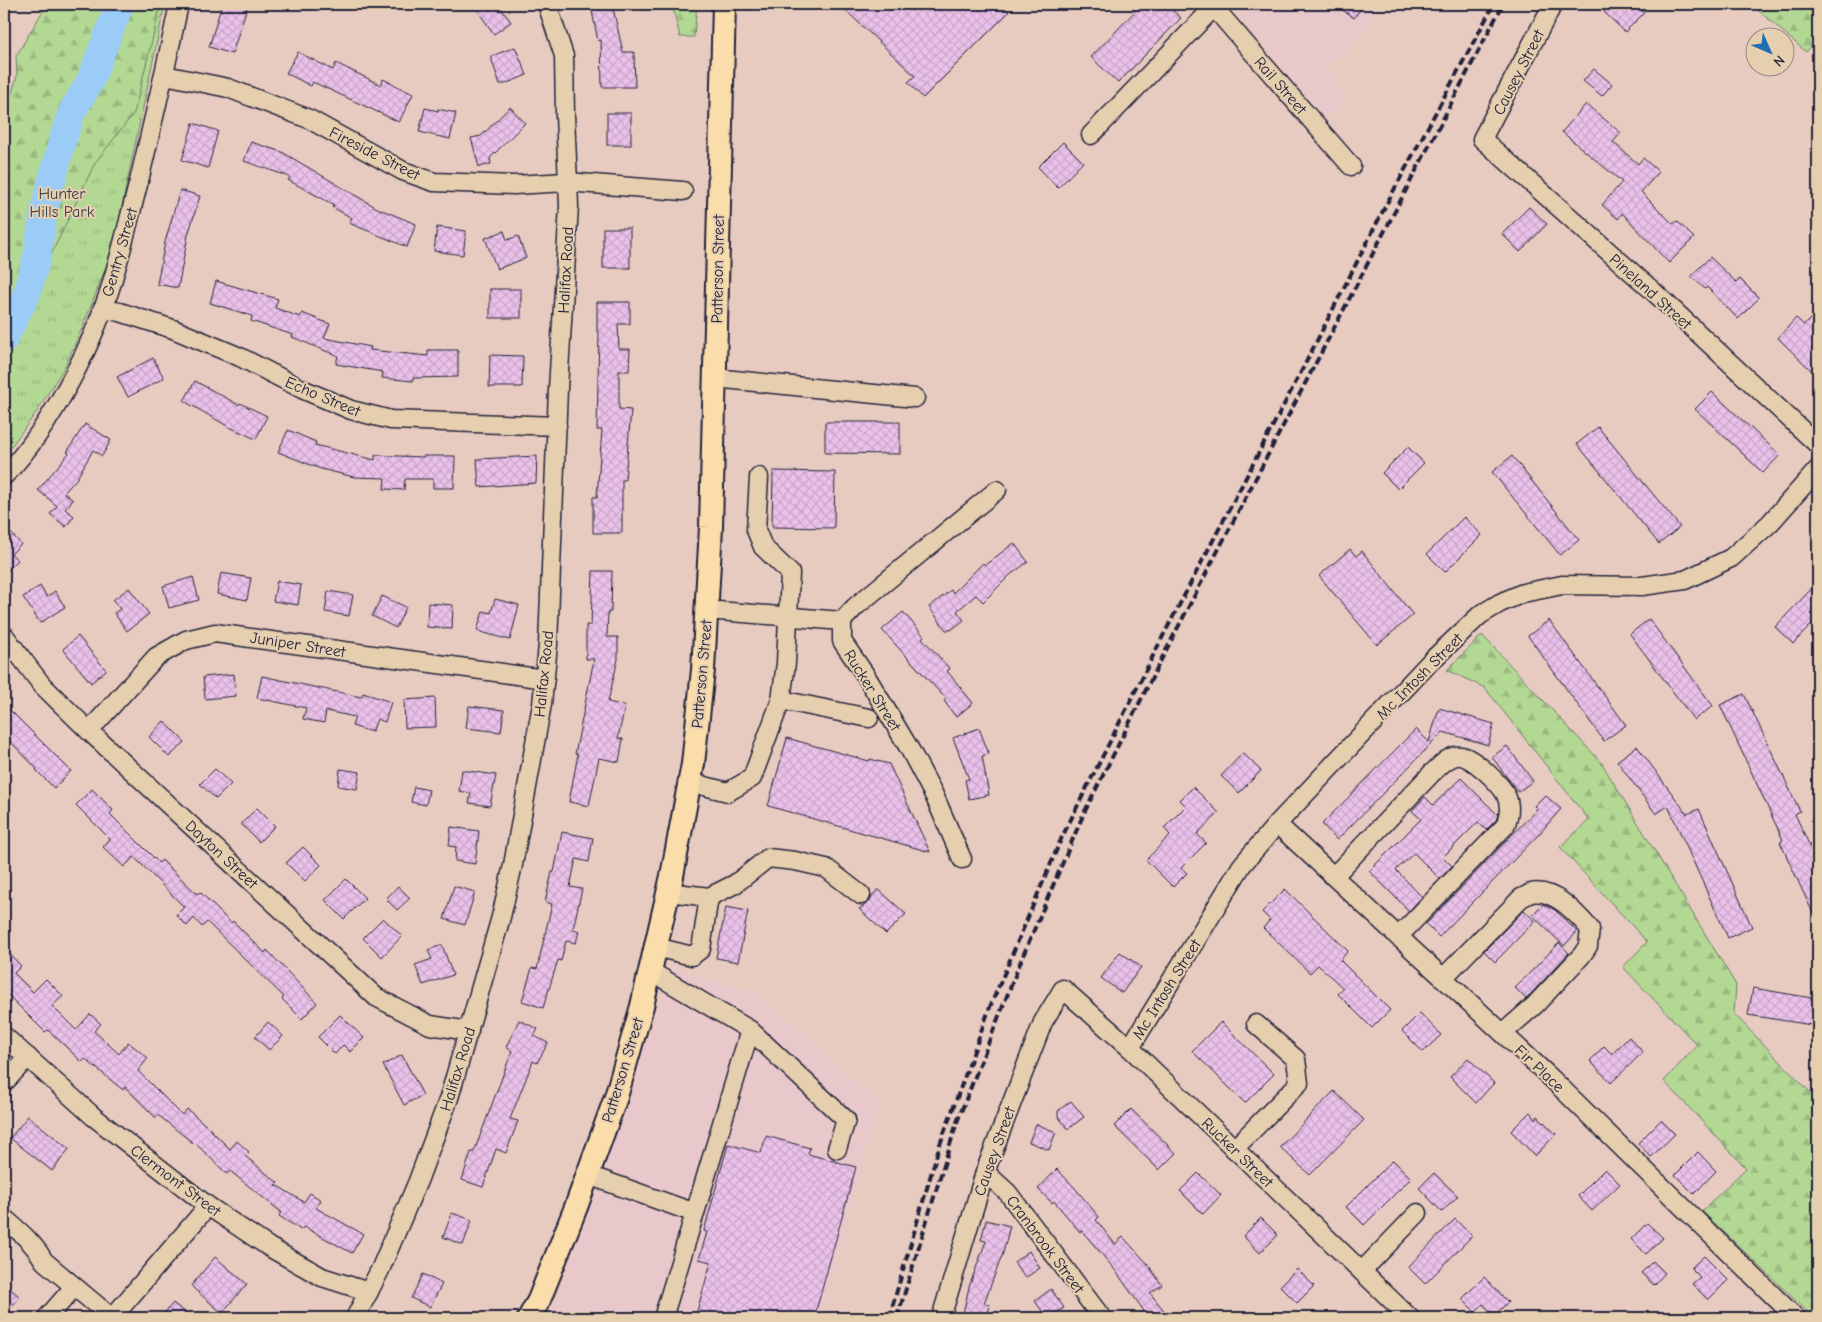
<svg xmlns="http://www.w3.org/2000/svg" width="1822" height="1322" font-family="'Comic Neue',sans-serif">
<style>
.built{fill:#e9c8cc}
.grass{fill:url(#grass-tufts);stroke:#6a7d67}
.forest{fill:url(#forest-firs);stroke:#6a7d67}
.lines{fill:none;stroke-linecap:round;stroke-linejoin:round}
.river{stroke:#9accf7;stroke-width:28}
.building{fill:url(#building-cross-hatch);stroke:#22223b}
.minor-casing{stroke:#22223b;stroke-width:21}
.major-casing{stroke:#22223b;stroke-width:26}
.minor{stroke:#e6cfaf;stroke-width:18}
.major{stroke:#faddab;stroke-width:22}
.rail{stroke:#22223b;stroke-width:4;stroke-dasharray:8 4;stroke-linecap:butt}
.labels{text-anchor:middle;stroke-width:4;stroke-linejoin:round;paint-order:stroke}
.street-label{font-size:16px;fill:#22223b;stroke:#e6cfaf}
.park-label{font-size:16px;fill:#383d48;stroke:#e6cfaf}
</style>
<defs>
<pattern id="grass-tufts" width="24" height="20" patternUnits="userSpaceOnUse" patternTransform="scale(1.25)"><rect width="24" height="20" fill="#b3d893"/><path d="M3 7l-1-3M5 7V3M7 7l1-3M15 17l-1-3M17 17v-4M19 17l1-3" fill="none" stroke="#9ab980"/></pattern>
<pattern id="forest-firs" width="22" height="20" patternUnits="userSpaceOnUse" patternTransform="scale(1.25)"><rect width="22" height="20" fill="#b3d893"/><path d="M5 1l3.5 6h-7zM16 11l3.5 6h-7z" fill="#9ab980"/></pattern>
<pattern id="building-cross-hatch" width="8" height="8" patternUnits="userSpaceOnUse" patternTransform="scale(1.25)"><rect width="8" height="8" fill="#ebc1e9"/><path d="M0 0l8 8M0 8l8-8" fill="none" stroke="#c9a6c9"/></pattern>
</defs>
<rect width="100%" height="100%" fill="#e8cbc0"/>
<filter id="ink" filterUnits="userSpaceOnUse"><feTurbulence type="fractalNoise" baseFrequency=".02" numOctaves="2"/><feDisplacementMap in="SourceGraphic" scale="10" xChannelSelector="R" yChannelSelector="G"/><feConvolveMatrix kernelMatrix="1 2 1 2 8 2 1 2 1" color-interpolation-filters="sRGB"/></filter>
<g filter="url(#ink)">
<g class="built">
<path d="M1232,4h148l-32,47 -25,14 24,34 -21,20z"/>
<path d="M673,967l73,23 37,24 96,89 -59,215h-269z"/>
</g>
<path class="grass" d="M82,4h83l-47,221 -11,39 -23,60 -19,42 -27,44 -34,46v-268z"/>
<g class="forest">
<path d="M47,4h114l-27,109 -39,50 -91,190v-234l13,-43 -1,-20z"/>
<path d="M672,4h25l-3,33h-14z"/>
<path d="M1751,4h67v35l-12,13z"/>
<path d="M1482,635l119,127 135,223 -2,29 84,86v218h-4l-112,-107 44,-43 -82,-87 33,-36 -74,-78 24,-25 -87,-95 29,-27 -104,-132 -38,-18z"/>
</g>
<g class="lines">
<path class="river" d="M4,339l23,-46 10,-37 7,-45 18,-69 9,-28 19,-33 30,-77"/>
</g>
<g class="building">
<path d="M222,4h26l-16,50 -23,-7z"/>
<path d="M473,4h25l13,18 -17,12z"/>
<path d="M601,4h11l11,48h11l1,35h-33l-1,-47 -3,1 -7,-35z"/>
<path d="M839,4h162l8,8 -86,86 -15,-16 7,-6z"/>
<path d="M1142,4h24l15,14 -63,65 -27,-26z"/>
<path d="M1334,4h30l-10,14z"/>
<path d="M1612,4h23l9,9 -19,19 -21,-20z"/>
<path d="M515,47l12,28 -22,9h-5l-8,-23v-5z"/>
<path d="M298,52l35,18 3,-7 45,22 2,-6 30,15 -14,28 -86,-40 -2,4 -25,-13z"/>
<path d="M1594,69l18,15 -10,12 -19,-15z"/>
<path d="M1586,104l35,29 -8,9 25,22 5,-6 16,14 -18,20 32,32 4,-3 17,17 -25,25 -47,-50 -4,6 -16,-14 20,-23 -60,-50z"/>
<path d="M510,107l15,16 -35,35 1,6 -12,3 -8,-29 10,-2z"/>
<path d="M425,108l13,3v-2l18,4 -6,26 -31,-7z"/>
<rect x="607" y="113" width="24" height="32"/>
<path d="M193,123l25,8 -10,37 -26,-8z"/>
<path d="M251,142l31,10 95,56 39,16 -9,23 -58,-24 3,-5 -20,-11 2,-2 -46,-25 2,-3 -46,-16z"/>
<path d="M1063,142l20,20 -25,26 -20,-21z"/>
<path d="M180,190l20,6 -12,39 -10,53 -21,-4 8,-42z"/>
<path d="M1529,207l18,17 -27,28 -18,-18z"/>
<path d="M437,227l29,4 -3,24 -29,-4z"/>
<rect x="603" y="228" width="27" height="40"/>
<path d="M504,231l3,9 11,-4 8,22 -29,11 -12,-31z"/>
<path d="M1710,257l26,25 4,-3 19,19 -21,21 -31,-32 -2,2 -14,-13z"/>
<path d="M216,281l62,18 -3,9 25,9 2,-4 28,11 -6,14 47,9 -1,3 58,6v-6h30v27l-45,1v3l-31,-3 1,-6 -47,-8 2,-8 -46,-19 1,-2 -42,-14 1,-5 -42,-13z"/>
<rect x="490" y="289" width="31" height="29"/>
<path d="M597,302h33v22h-12l1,25h11l-1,22h-10v38l12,1 -6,70h-3v53h-29v-36h4l5,-67h-5l2,-98h-2z"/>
<path d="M1818,311v66l-40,-39 18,-20 8,7z"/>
<path d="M490,355l33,1 -1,31h-33z"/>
<path d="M153,358l11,20 -36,19 -11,-20z"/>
<path d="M195,381l44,24 1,-2 27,13 -11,23 -27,-12 -45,-26z"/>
<path d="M1712,392l68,63 -17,18 -68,-64z"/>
<path d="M825,422h75v32l-75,-1z"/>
<path d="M85,424l26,16 -9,16 -9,-6 -16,28 -13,15 9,7 -8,9 9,7 -8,11 -16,-13 7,-8 -19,-16 31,-37 -2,-1z"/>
<path d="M1598,427l82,100 -21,17 -82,-100z"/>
<path d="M288,430l28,12 -1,3 60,15v-5l48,2v-1h32l-1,32h-21v-9h-28l-1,11 -20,-1 1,-11 -31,-1 -33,-8 -43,-17z"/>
<path d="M1408,447l16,16 -26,26 -16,-16z"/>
<path d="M537,456l-1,27 -57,4 -2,-28z"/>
<path d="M1512,456l67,84 -19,15 -68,-83z"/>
<path d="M773,471l62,1 -1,56 -62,-1z"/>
<path d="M1464,517l18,18 -37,37 -18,-18z"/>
<path d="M4,526l17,18 -10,10 7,6 -14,14z"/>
<path d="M1014,543l14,19 -18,13 -27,27 -7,-7 -19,16 7,9 -13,10h-5l-17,-23 22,-17 2,3 30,-30 2,2z"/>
<path d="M1350,549l6,7 6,-5 51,64 -36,30 -58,-69z"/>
<path d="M593,571h19l-1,41h-3l-1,25h11v22l-10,43 17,4 -7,32 5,1 -4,23 -20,-4 -10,48 -20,-4 9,-48h-3l19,-95h-8v-34h5z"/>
<path d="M221,573l30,5 -4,22 -30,-6z"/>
<path d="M193,577l6,23 -30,8 -6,-22z"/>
<path d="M277,581l24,4 -3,20 -25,-4z"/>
<path d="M1818,582v36l-25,26 -18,-17z"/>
<path d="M40,586l7,11 8,-6 10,16 -25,16 -17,-26z"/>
<path d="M129,588l20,26 -22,17 -13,-18 6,-4 -7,-9z"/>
<path d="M328,591l25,4 -4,21 -24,-4z"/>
<path d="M382,596l24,11 -10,21 -24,-12z"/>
<path d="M495,599l24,6 -9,35 -33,-9 6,-20 8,2z"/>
<path d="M428,603l25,2 -1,24 -25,-2z"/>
<path d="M903,612l21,24 -2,2 28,31 -3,2 26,32 -17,14 -12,-16 2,-2 -64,-69z"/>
<path d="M1649,619l64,87 -19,14 -64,-86z"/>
<path d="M1549,620l77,105 -22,16 -76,-105z"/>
<path d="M78,636l28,34 -15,13 -28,-34z"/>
<path d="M234,674l2,22 -31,3 -2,-22z"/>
<path d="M262,676l99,21 2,-4 28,9 -6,20 -8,-3 -5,13 -20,-6 3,-9 -29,-6 -2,12 -21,-4 3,-11 -49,-10z"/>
<path d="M1744,694l56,117 -5,3 23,50v60l-38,-82 3,-2 -63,-135z"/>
<path d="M435,698l1,29 -31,1 -1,-28z"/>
<path d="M4,704l67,67 -17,17 -18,-18 1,-1 -33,-34z"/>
<path d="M469,706l35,4 -3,22 -35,-4z"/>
<path d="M1439,708l55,16 -6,21 -45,-13 -106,108 -15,-16 94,-95 13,13z"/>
<path d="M164,721l21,21 -16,15 -20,-20z"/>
<path d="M979,728l10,26 -7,2 7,39 -20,4 -4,-19 4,-1 -16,-41z"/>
<path d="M787,738l82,23 1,-2 19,5 41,88 -162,-46z"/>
<path d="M1507,746l26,35 -15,11 -26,-35z"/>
<path d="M1637,746l50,68 12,-5 53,118 -24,11 -60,-132 -12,8 -39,-53z"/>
<path d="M1243,753l18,18 -22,22 -18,-17z"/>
<path d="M215,769l16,15 -15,15 -16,-15z"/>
<path d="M340,769l20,3 -3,17 -19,-3z"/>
<path d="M462,770l34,5 -6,31 -21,-3 2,-10 -12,-2z"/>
<path d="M1461,778l37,37 -2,5 -10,10 -8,-8 -35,35 9,9 -12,13 -26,-26 -18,17 26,27 -13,14 -40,-40 52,-52 -9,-8 13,-14 8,8z"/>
<path d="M414,787l15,3 -3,15 -15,-3z"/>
<path d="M1193,787l26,26 -22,21 9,9 -25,25 6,5 -14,14 -27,-27 24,-25 -6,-7 22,-22 -6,-6z"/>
<path d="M92,789l21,21 -3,4 49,49 3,-3 35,34 3,-2 31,31 2,-2 32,32 2,-3 50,53 -15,16 -20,-20 2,-2 -77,-75 -5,5 -8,-9 -7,8 -11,-11 8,-8 -50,-50 -10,10 -21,-20 7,-8 -34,-34z"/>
<path d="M1545,795l16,14 -21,24 -101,104 -13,-13 111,-115 -3,-3z"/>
<path d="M257,808l18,18 -16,16 -18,-18z"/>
<path d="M451,827l28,4 -4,33 -20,-3 1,-14 -7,-1z"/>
<path d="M562,832l31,6 -4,24 -13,-3 -6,28 12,2 -9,40 6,2 -3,12 -10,-2 -5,20 -3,-1 -15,48 -21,-7 10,-33 5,1 15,-65 -7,-2 7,-30h2z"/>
<path d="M303,847l18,18 -16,16 -19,-18z"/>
<path d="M346,879l19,19 -21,21 -19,-19z"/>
<path d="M398,886l12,12 -13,12 -11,-11z"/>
<path d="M454,886l21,6 -10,33 -21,-6z"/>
<path d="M878,889l28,25 -20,20 -27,-25 10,-7 3,-6z"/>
<path d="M1285,889l63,62 -8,9 50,50 -18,18 -34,-34 5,-6 -25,-23 -8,8 -47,-45 7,-8 -8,-8z"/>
<path d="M1543,904l12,6 22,22 -13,14 -32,-31z"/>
<path d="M726,907l22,4 -10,51 -22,-4z"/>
<path d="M1524,910l11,11 -40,41 -11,-11z"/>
<path d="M383,918l19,18 -20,21 -19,-19z"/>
<path d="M1559,943l10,10 -43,46 -11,-11z"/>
<path d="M442,945l11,30 -30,10 -8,-20 17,-6 -4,-9z"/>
<path d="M4,948l17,18 -7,7 19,19 13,-13 17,17 -11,10 24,24 14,-16 11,10 -7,7 25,23 9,-12 20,16 -10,13 44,44 5,-6 21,18 22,22 7,-8 12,11 -4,4 33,27 -2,2 28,17 6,-9 11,7 -5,8 47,26 -11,19 -48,-26 -3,3 -22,-14 2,-4 -51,-41 -3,3 -32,-31 -1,1 -36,-29 -2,3 -31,-31 -2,3 -38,-31 -3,3 -34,-32 -3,2 -41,-41z"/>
<path d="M1120,952l21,15 -19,26 -21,-15z"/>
<path d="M1753,988l65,11v27l-70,-11z"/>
<path d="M1420,1013l21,22 -18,17 -21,-21z"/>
<path d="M340,1015l24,23 -14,14 -7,-7 -8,9 -17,-17z"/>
<path d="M519,1020l19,9 -4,7 14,7 -11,20 -4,-2 -23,58 8,2 -12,32 -10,-4 -13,38 -21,-7 9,-28h3l38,-101 -6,-4z"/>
<path d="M268,1022l15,14 -14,14 -14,-13z"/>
<path d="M1221,1022l53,52 -29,29 -53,-52z"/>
<path d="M1629,1037l14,15 -32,31 -21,-22 14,-15 8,8z"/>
<path d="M402,1055l21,40 -19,10 -21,-40z"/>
<path d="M1468,1058l26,25 -18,20 -26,-26z"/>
<path d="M1334,1091l30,29 -54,55 -30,-28z"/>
<path d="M1071,1101l13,16 -16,12 -10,-13v-5z"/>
<path d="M1131,1109l45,44 -17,17 -45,-44z"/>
<path d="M1530,1112l6,7 2,-3 18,18 -21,22 -24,-25z"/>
<path d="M28,1116l41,33 -17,22 -42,-33z"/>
<path d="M1661,1120l14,14 -24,23 -13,-14z"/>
<path d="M1036,1124l20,8 -7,18 -20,-8z"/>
<path d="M766,1136l44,12 -2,6 48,13 -42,151h-119l16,-56 -12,-3 8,-27 -3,-1 24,-87 33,9z"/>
<path d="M1698,1152l18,19 -22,23 -19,-19z"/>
<path d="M1393,1160l18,18 -47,47 -18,-18z"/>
<path d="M1057,1169l18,19 24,29 -3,3 19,24 8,-7 24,26 15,22 -12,8 20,25h-36l10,-7 -29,-41 -33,-39 -2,1 -26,-31 -2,2 -14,-14z"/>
<path d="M1605,1169l15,15 -28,27 -14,-15z"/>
<path d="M1198,1173l23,22 -18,19 -23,-23z"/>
<path d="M1434,1173l24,23 -16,16 -23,-24z"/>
<path d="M452,1213l20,7 -9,25 -20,-8z"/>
<path d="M1261,1218l17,17 -18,18 -17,-17z"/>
<path d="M1455,1219l17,17 -47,48 -17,-17z"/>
<path d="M986,1220l24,6 -7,27 -19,50 6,2 -3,13h-25l7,-31 17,-46 -5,-1z"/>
<path d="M1647,1223l16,15 -17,16 -15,-15z"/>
<path d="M1029,1251l11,17 -15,10 -11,-16z"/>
<path d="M1704,1256l24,24 -20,20 -16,-16 8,-7 -9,-9z"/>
<path d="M215,1257l32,27 -25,29 -31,-27z"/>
<path d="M1653,1261l12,12 -11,12 -13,-12z"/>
<path d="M1297,1269l17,17 -17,17 -17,-17z"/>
<path d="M423,1274l19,10 -12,23 -19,-9z"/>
<path d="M1484,1277l24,25 -14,14 -11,-12 -8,8 -13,-13z"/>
<path d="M4,1283l16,14 -16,18z"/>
<path d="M1051,1289l13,19 -17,10 -12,-17z"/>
<path d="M173,1303l19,15h-32z"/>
</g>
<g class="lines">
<g class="minor-casing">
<g id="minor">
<path d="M1211,4l140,162"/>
<path d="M1553,4l-71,135 172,153 164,153"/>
<path d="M165,75l63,13 81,31 94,52 31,11 80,3 53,-3 116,9"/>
<path d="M1091,135l123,-128 6,-3"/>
<path d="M102,309l18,3 53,17 67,28 62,32 49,21 40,10 166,6"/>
<path d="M714,378l201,20"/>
<path d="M4,476c48,-49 93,-138 111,-204 9,-30 16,-61 24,-91 14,-59 28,-118 40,-177"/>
<path d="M706,610l136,11"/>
<path d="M4,635l38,50 47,46 287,266 54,28 39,6"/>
<path d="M781,700l88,18"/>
<path d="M89,731l67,-74 30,-17 29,-7 330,46"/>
<path d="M689,782l39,10 24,-14 29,-78 5,-37 4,-90 -27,-26 -7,-17 3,-53"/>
<path d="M1277,824l274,254 245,240"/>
<path d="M962,859l-28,-64 -25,-47 -43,-72 -24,-35v-20l13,-14 142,-117"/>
<path d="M1334,876l98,-103c8,-7 18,-19 29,-17 8,1 17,9 23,14 19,17 32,30 21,56l-107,111"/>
<path d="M668,892l41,5 26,-13 33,-26 27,3 31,7 35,27"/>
<path d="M656,947l36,9 9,-7 8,-52"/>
<path d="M1443,978l78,-80c3,-1 7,-4 10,-5 23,-5 46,21 59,36l-2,17 -6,9 -47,50 -32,28"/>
<path d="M750,1030l96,90 -9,29"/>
<path d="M4,1036l90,81 114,89 61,41 53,30 47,15"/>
<path d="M1130,1048l112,-183 35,-41 154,-163 49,-46 20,-12 23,-10 39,-8 80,1 43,-6 46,-22 39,-35 48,-54"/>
<path d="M4,1083l24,-26"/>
<path d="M1234,1149l65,-66 -3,-24 -40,-35"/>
<path d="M985,1172l23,21 94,125"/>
<path d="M588,1175l107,38 55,-183 -100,-59"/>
<path d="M4,1218c15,13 30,25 40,43l68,57"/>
<path d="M1362,1271l56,-58"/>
<path d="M47,1318l27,-31"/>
<path d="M112,1318l96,-112"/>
<path d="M355,1318l25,-48 38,-89 31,-83 52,-181 12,-52 29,-161 6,-59 10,-256 11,-183 -4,-91 -1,-59 -17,-52"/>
<path d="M663,1318l32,-105"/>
<path d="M941,1318l44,-146 58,-150 20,-33 67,59 280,270"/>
</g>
</g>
<g class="major-casing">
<path id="major" d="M529,1318l10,-18 37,-93 40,-110 26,-91 30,-130 21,-112 10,-94 8,-143 13,-523"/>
</g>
<use href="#minor" class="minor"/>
<use href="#major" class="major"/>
<g class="rail">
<path d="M889,1318l50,-171 51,-140 72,-170 100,-199 138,-264 87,-171 107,-199"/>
<path d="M897,1318l60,-196 65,-164 62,-145 78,-155 341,-654"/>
</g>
</g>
</g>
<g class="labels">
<g class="street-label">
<text transform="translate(1518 72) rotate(-63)" y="6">Causey Street</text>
<text transform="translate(1281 85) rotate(49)" y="6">Rail Street</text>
<text transform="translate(375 153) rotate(27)" y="6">Fireside Street</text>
<text transform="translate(119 252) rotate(-74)" y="6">Gentry Street</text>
<text transform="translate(717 269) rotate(-89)" y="6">Patterson Street</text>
<text transform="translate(565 270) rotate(-87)" y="6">Halifax Road</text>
<text transform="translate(1651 291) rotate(42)" y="6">Pineland Street</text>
<text transform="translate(323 396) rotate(23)" y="6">Echo Street</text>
<text transform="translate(298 644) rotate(9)" y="6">Juniper Street</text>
<text transform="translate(543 674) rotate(-84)" y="6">Halifax Road</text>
<text transform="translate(701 674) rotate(-85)" y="6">Patterson Street</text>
<text transform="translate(1419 676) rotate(-45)" y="6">Mc Intosh Street</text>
<text transform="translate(873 690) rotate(58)" y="6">Rucker Street</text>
<text transform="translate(222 854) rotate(43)" y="6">Dayton Street</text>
<text transform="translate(1166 989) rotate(-58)" y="6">Mc Intosh Street</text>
<text transform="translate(1540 1068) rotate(43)" y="6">Fir Place</text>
<text transform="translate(457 1069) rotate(-73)" y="6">Halifax Road</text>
<text transform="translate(622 1070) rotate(-73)" y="6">Patterson Street</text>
<text transform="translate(994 1151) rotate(-70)" y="6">Causey Street</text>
<text transform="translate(1238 1152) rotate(44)" y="6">Rucker Street</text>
<text transform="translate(176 1180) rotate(37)" y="6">Clermont Street</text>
<text transform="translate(1046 1244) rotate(53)" y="6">Cranbrook Street</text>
</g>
<g class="park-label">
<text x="62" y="199">Hunter<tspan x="62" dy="18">Hills Park</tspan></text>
</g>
</g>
<rect width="1822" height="1322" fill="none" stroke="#e6cfaf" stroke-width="20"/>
<rect x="10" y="10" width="1802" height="1302" fill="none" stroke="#22223b" stroke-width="2" filter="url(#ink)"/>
<g transform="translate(1770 52) rotate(135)"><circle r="24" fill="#e6cfaf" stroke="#988a81"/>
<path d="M0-4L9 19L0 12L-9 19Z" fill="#1f6fb2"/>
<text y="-8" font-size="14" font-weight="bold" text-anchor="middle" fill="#22223b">N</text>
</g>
</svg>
